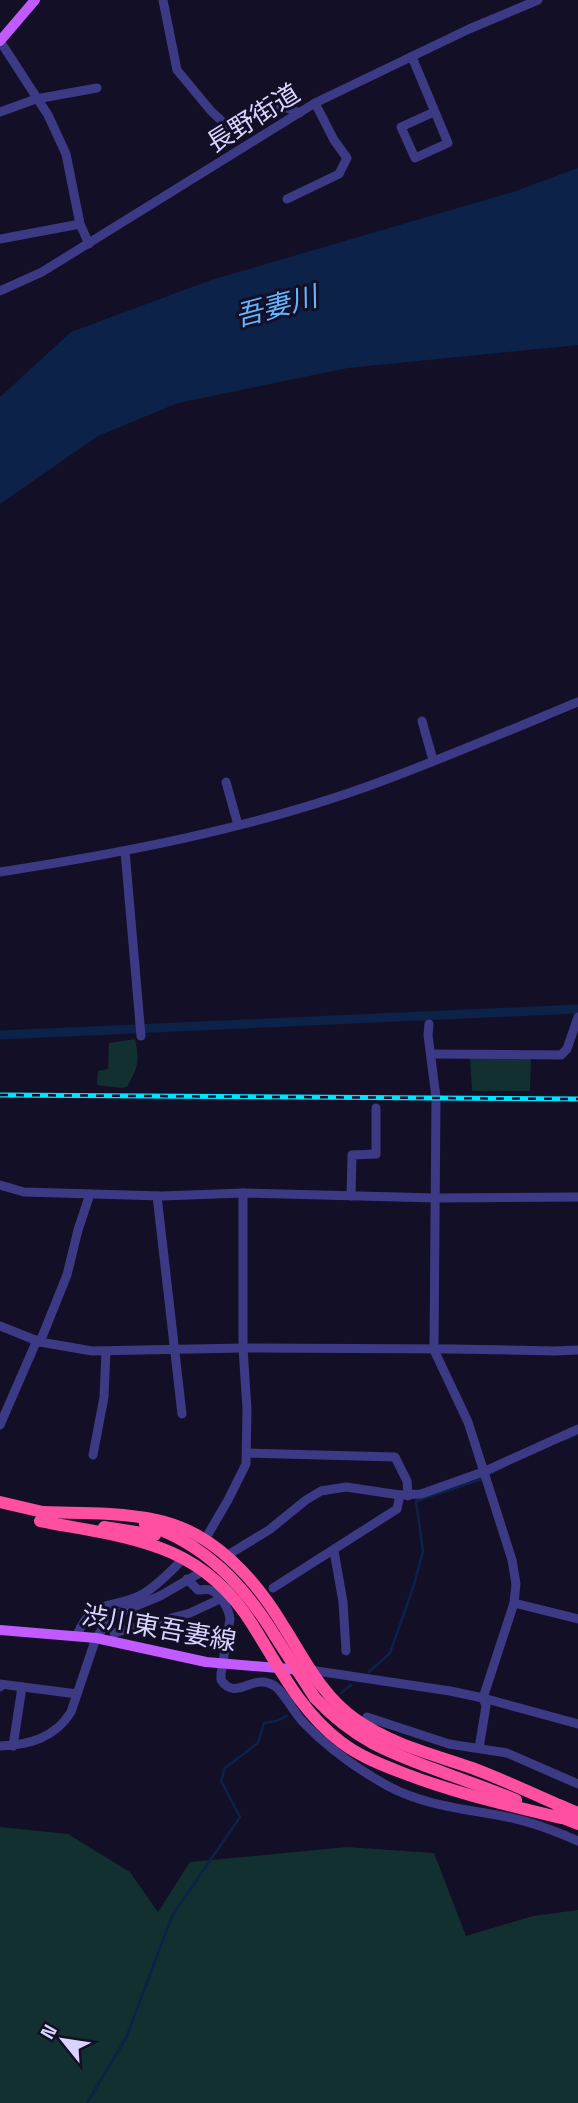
<svg xmlns="http://www.w3.org/2000/svg" width="578" height="2103" font-family="'Space Grotesk','Noto Sans JP',sans-serif">
<style>
.green{fill:#12302f}
.water{fill:#0c2248}
.lines{fill:none;stroke-linecap:round;stroke-linejoin:round}
.stream{stroke:#0c2248;stroke-width:2.5}
.canal{stroke:#0c2248;stroke-width:9}
.minor{stroke:#3d3a85;stroke-width:9}
.major{stroke:#c25bff;stroke-width:10}
.highway{stroke:#ff4fa3;stroke-width:12}
.rail-casing{stroke:#00e5ff;stroke-width:5}
.rail{stroke:#130f26;stroke-width:2.5;stroke-dasharray:8;stroke-linecap:butt}
.highway-bridge{stroke:#ff4fa3;stroke-width:12}
.labels{text-anchor:middle;stroke-width:6;stroke-linejoin:round;paint-order:stroke}
.street-label{font-size:26px;fill:#d9d4ff;stroke:#130f26}
.water-label{font-size:28px;font-style:italic;fill:#62b6ff;stroke:#130f26}
</style>
<rect width="100%" height="100%" fill="#130f26"/>
<g class="green">
<path d="M135,1039c5,21 3,29 -8,48l-6,1 -24,-3 1,-14 10,-2 1,-26z"/>
<path d="M470,1057l61,1 -1,33h-58z"/>
<path d="M0,1827l68,7 62,38 28,40 32,-50 157,-15 87,6 32,83 67,-20 45,-6v193h-578z"/>
</g>
<path class="water" d="M578,168v177l-230,23 -170,35 -80,33 -98,68v-107l71,-65 140,-52 302,-88z"/>
<g class="lines">
<g class="stream">
<path d="M564,1440l14,-6"/>
<path d="M488,1475l16,-8"/>
<path d="M369,1672l21,-19 24,-68 9,-34 -7,-50 66,-22"/>
<path d="M341,1693l10,-8"/>
<path d="M87,2103l39,-65 46,-122 68,-99 -19,-36 4,-13 33,-25 6,-20 12,-2 11,-5"/>
</g>
<path class="canal" d="M0,1035l578,-26"/>
<g class="minor">
<path d="M163,0l14,70 34,41 14,13 9,1 42,-16 11,-1 13,5"/>
<path d="M0,41l48,74 18,39 14,70 9,20"/>
<path d="M412,57l36,86 -33,15 -14,-31 33,-15"/>
<path d="M0,112l36,-13 61,-11"/>
<path d="M287,199l52,-25 8,-16 -13,-18 -19,-37"/>
<path d="M0,239l80,-15"/>
<path d="M0,291l42,-19 273,-169 154,-74 69,-29"/>
<path d="M422,721l11,39"/>
<path d="M226,782l12,43"/>
<path d="M125,851l16,185"/>
<path d="M0,872c123,-19 248,-43 366,-85 72,-26 142,-56 212,-85"/>
<path d="M429,1024l-1,11 8,62 -2,253 34,72 44,138 4,24 -2,19 -31,95 3,8 -7,42"/>
<path d="M432,1054l129,1 6,-6 11,-32"/>
<path d="M0,1185l24,7 138,4 81,-3 193,5 142,-1"/>
<path d="M157,1196l25,218"/>
<path d="M351,1196l1,-41 24,-1v-46"/>
<path d="M0,1326l40,16 52,9 151,-3 210,1 102,2 23,-1"/>
<path d="M40,1342l27,-67 11,-45 12,-36"/>
<path d="M0,1425l37,-85"/>
<path d="M247,1453l148,4 12,24 1,15"/>
<path d="M93,1455l11,-58 2,-46"/>
<path d="M207,1536l21,-36 18,-36 1,-55 -4,-61v-155"/>
<path d="M334,1551l9,51 3,49"/>
<path d="M231,1553l38,-23 37,-30 15,-9 25,-4 54,8 21,-1 62,-22 95,-43"/>
<path d="M187,1579l11,11c3,0 9,-1 12,0 10,3 19,19 20,29l-9,55v6c15,22 31,-7 52,5 8,3 22,29 30,37 25,26 54,47 85,64 37,20 79,23 119,31 25,5 48,14 71,24"/>
<path d="M273,1588l124,-79 3,-14"/>
<path d="M514,1603l64,16"/>
<path d="M114,1633l76,-20 30,-14"/>
<path d="M77,1635c17,-40 35,-24 66,-41 15,-9 26,-21 38,-33"/>
<path d="M310,1670l140,21 33,7 95,26"/>
<path d="M0,1687v-3l77,10"/>
<path d="M367,1717l82,27 58,9 71,31"/>
<path d="M0,1746c29,-1 55,-8 71,-34l25,-74 11,-16 7,-7 46,-19 38,-22"/>
<path d="M13,1746l9,-59"/>
</g>
<g class="major">
<path d="M0,41l35,-41"/>
<path d="M0,1630l96,8 110,24 96,8"/>
</g>
<g class="highway">
<path d="M0,1502l47,11"/>
<path d="M41,1512c39,1 78,0 116,8 57,12 99,60 127,107 21,33 38,69 71,92 35,25 77,35 117,49 32,12 62,26 93,40"/>
<path d="M40,1521c88,17 160,20 212,103 27,43 48,87 89,118 18,14 41,23 62,31 51,20 105,32 158,45"/>
<path d="M145,1524c59,19 99,61 130,112"/>
<path d="M104,1527l51,8"/>
<path d="M315,1698c42,45 79,56 135,77 22,8 44,16 66,25"/>
<path d="M559,1805l19,8"/>
<path d="M555,1815l23,9"/>
</g>
<g class="rail-casing">
<path id="rail" d="M0,1095l578,4"/>
</g>
<use href="#rail" class="rail"/>
<path class="highway-bridge" d="M275,1636l40,62"/>
</g>
<g class="labels">
<g class="street-label">
<text transform="translate(253 118) rotate(-32)" y="9">長野街道</text>
<text transform="translate(159 1628) rotate(10)" y="9">渋川東吾妻線</text>
</g>
<g class="water-label">
<text transform="translate(276 306) rotate(-15)" y="10">吾妻川</text>
</g>
</g>
<g transform="translate(63 2040) rotate(300)" stroke="#130f26" stroke-width="5" paint-order="stroke">
<path d="M0-5L12 26L0 18L-12 26Z" fill="#d9d4ff"/>
<text y="-10" font-size="19" font-weight="bold" text-anchor="middle" fill="#d9d4ff">N</text>
</g>
</svg>
